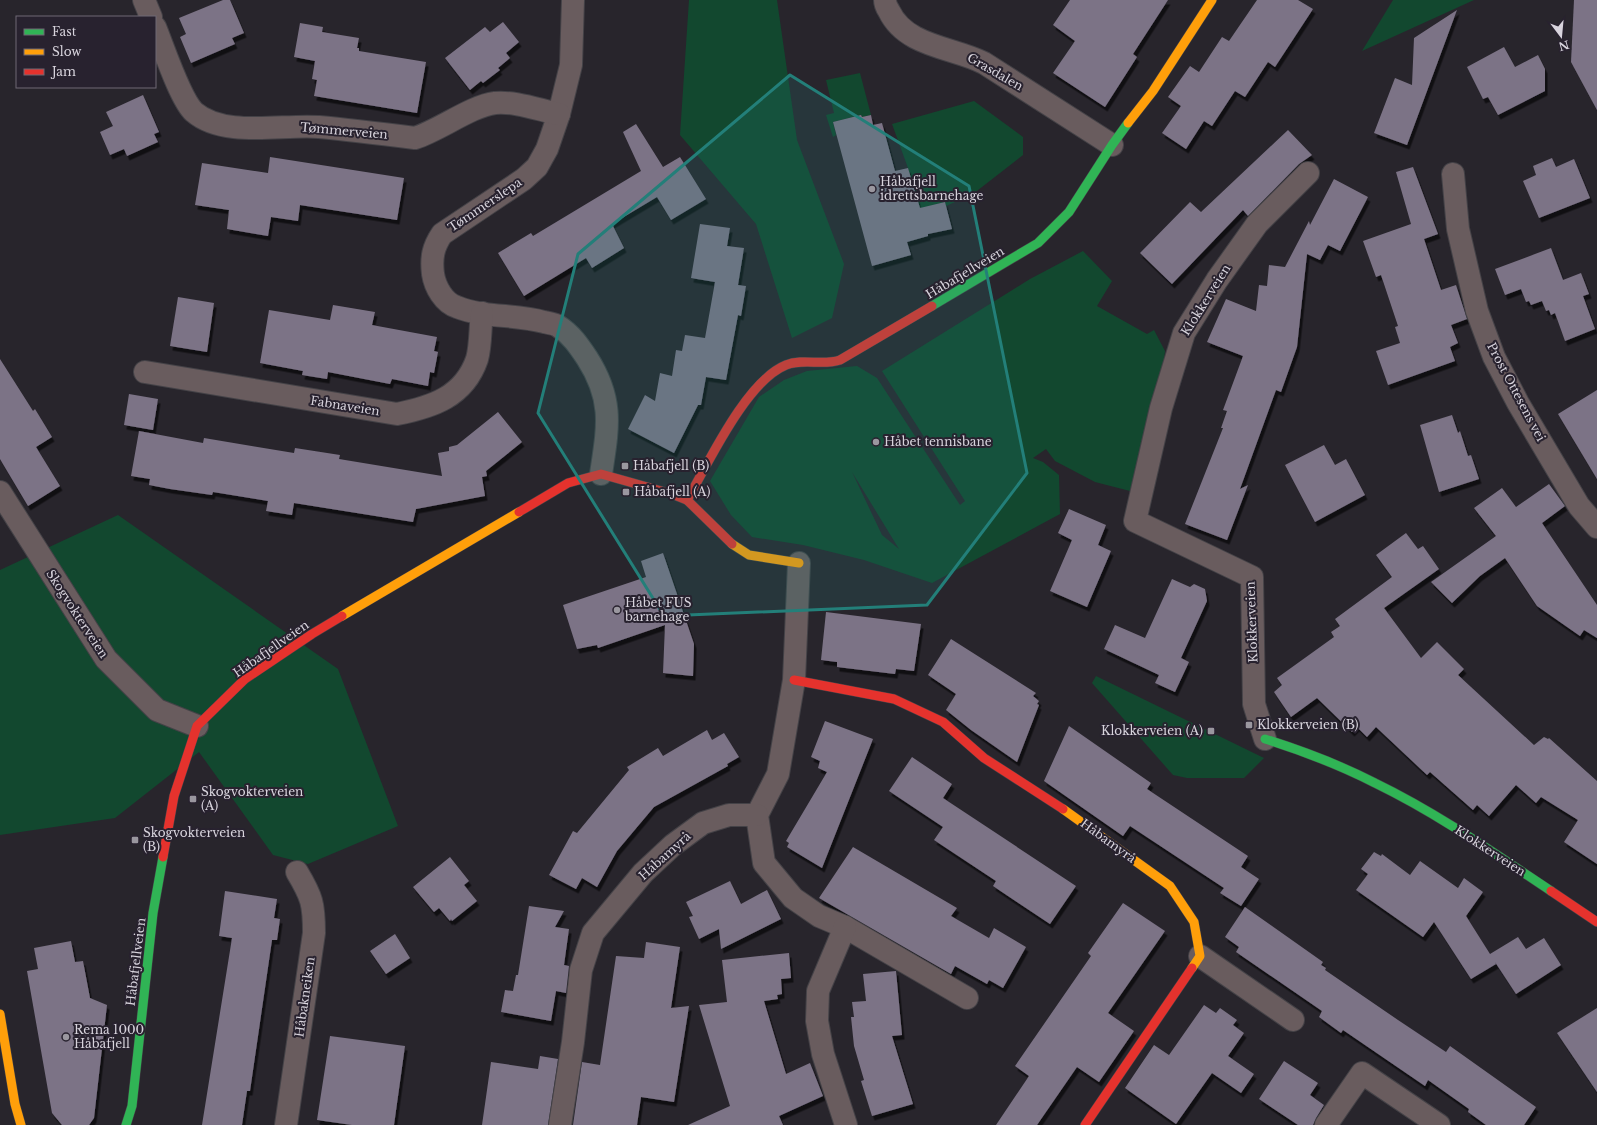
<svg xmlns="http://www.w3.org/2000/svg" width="1597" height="1125" font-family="'Libre Baskerville',serif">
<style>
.green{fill:#12482f;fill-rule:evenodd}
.building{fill:#7c7386;filter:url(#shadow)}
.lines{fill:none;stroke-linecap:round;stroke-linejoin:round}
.street-casing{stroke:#444247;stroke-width:24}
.fast-casing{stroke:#444247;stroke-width:10}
.slow-casing{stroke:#444247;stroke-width:10}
.jam-casing{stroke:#444247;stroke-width:10}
.street{stroke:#695c5e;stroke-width:22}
.fast{stroke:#30b455;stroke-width:9}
.slow{stroke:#ff9f0a;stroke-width:9}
.jam{stroke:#e5322d;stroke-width:9}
.marked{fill:#237f79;fill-opacity:0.2;stroke:#237f79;stroke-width:3;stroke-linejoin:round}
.poi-dot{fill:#9a979f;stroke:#28222f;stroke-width:1.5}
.labels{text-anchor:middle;stroke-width:4;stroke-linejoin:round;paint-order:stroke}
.street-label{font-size:12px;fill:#d8d4dd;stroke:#28222f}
.poi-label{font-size:12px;fill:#d8d4dd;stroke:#28222f;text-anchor:start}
</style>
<defs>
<filter id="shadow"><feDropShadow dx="2.5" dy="4.5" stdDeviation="0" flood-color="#0009"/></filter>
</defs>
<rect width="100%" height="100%" fill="#28252c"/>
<g class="green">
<path d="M689,0h88l20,140 47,124 -12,54 -40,20 -36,-114 -76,-89z"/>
<path d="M1393,0h81l-112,51z"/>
<path d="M860,73l11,42 -9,2 -1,-2 -28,7 3,13 -3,2 -7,-22 8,-2 -8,-33z"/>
<path d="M974,101l49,36v18l-50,39 -27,12 -1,-4 -15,4 -10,6 -12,-44 -16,-44z"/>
<path d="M1083,251l29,30 -15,25 50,28 7,-4 11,21 -3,28 -32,112 -35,-9 -40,-21 -9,-12 -13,9 10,4 16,13 1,39 -128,69 -68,-23 -61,-15 -51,-8 -21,-22 -21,-34 49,-84 25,-17 23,-9 50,-5 20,12 83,127 5,-4 -83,-130 148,-92zM852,472l47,77 -17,-14z"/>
<path d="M118,515l220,154 60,157 -90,38 -35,-9 -74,-103 -84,66 -115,17v-265z"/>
<path d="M1096,676l168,82 -20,20h-57l-14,-3 -81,-92z"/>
</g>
<g class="building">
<path d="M223,0h7l14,33 -12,5 3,6 -44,19 -11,-26 6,-3 -7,-16z"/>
<path d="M1070,0h98l-35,54 4,3 -32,50 -52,-34 22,-32 -22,-16z"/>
<path d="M1257,0h41l15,9 -38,58 -7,-5 -23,35 -10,-6 -23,35 -8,-5 -18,28 -24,-16 19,-27 -13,-9 22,-31 9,6 23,-35 7,4z"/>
<path d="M1574,0h23v110l-26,-48z"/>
<path d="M1457,10l-50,135 -33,-12 21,-55 17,7 2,-47z"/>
<path d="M503,22l16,20 -13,11 4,5 -12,10 2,2 -17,13 -2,-2 -11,9 -25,-32 40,-31 5,5z"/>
<path d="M300,23l23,4 -1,5 37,6 -2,10h2v3l67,11 -9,51 -103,-17 3,-16 -5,-1 3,-18 -21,-4z"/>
<path d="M1504,47l11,20 23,-12 7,14v22l-47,24 -10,-18 -5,2 -16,-32z"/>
<path d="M143,95l16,37 -5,2 4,8 -31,14 -3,-7 -14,6 -10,-23 13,-6 -7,-14z"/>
<path d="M861,115l1,2 9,-2 2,10 9,-2 13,48 13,-3 12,40 25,-6 7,27 -24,5v2l-21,6 4,13 -39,11 -39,-144z"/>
<path d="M636,124l27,43 17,-10 26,42 -35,21 -14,-23 -45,27 12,24 -32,20 -6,-10 -62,38 -26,-43 33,-20 2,3 108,-65 -18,-39z"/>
<path d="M1288,130l24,25 -13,9 -51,52 -5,-6 -71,74 -32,-31 50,-51 11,10z"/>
<path d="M270,157l134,21 -7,42 -97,-15 -2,16 -27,-4 -3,19 -41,-7 2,-19 -34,-5 7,-42 66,10z"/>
<path d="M1552,158l4,9 18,-8 16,39 -51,20 -16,-37 13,-6 -3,-9z"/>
<path d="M1413,167l25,67 -14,5 17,51 15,-5 11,34 -16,6 7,18 -8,4 5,14 -67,24 -12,-34 24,-8 -5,-16 3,-1 -17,-51 -5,2 -13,-36 48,-17 -15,-52z"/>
<path d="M1334,179l34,18 -28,54 -12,-6 -8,15 -13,-6 -10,93 -16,45 -5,-2 -36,99 8,-4 -21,55 -42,-16 38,-96h-2l6,-17 -4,-1 20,-54 -36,-14 19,-43 30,12 3,-26 8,1 2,-21 16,2 24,-46 1,4z"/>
<path d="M700,224l30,4 -3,18 17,2 -6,37 8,1 -5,30 -3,-1 -12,65 -20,-3 -5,28h-3l-24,48 -46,-24 17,-34 10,6 5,-28 12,3 4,-26 6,1 3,-16 20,3 10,-56 -24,-4z"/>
<path d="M1551,248l12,32 18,-7 8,21 -6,2 12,33 -30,12 -10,-28 -4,2 -2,-5 -3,1 -4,-10 -11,4 -2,-4 -3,1 -5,-13 -16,6 -10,-26z"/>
<path d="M178,297l36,6 -7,49 -37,-6z"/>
<path d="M333,305l42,7 -3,13 65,12 -3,14 4,1 -4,21 -4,-1 -2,14 -36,-7 -2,5 -62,-12 -1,7 -25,-4 1,-4 -43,-8 9,-53 61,10z"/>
<path d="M0,359l33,52 2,-2 17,28 -16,10 24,39 -32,20 -28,-47z"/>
<path d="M1597,390v89l-39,-65z"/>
<path d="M129,394l29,5 -5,31 -29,-5z"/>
<path d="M498,412l24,30 -36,29 1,5 -5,1 3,19 -69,13 -3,13 -119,-19 -2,12 -26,-4 2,-10 -55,-9 -1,3 -42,-6 -21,-4 1,-6 -19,-3 8,-45 64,12 1,-5 90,15 1,-5 45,7 -1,4 103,17 -4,-23 11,-2v-4l8,-2z"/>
<path d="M1452,415l6,18 2,-2 8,25 3,-1 8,24 -40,13 -19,-67z"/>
<path d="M1324,445l11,20 11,-6 19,36 -50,27 -30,-57z"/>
<path d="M1549,484l16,22 -23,17 55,82v33l-13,-8 -4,6 -43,-30 -32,-48 -25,18 -28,27 -21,-21 65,-46 -22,-28 28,-20 14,19z"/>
<path d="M1069,509l37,16 -8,20 13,6 -24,56 -37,-16 22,-51 -14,-7z"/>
<path d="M1406,533l12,16 5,-3 16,23 -55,39 37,50 16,-16 27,27 -6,6 76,70 10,-8 4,2 1,-1 48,43v83l-33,-22 14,-22 -37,-23 -5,6 -20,-18 -27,31 -12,-11 -4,5 -43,-38 -3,3 -51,-48 -9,10 -10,-10 -5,5 -35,-34 -26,19 -17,-25 8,-7 -5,-7 57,-41 -3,-5 9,-6 -5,-7 57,-42 -16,-22z"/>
<path d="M663,553l31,91 -1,32 -30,-3 2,-48 -67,23 -1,-3 -20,4 -14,-44 83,-28 -5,-16z"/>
<path d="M1172,579l18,8 4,-3 11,5 2,12 -26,57 8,4 -14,30 -20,-9 4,-8 -55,-26 11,-24 30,13z"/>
<path d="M826,612l95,12 -7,47 -18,-2 -1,5 -58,-7v-5l-16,-2z"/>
<path d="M951,639l85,54 -3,3 6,5 -2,3 2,1 -22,57 -46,-32 -25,-20 10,-16 -28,-19z"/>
<path d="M825,721l48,18 -51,129 -35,-21 2,-4 -3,-2 41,-69 -9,-4 2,-7 -9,-4z"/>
<path d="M1069,726l82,57 -4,6 101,67 -7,11 18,12 -18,27 -21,-13 4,-5 -94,-62 -7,10 -79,-55z"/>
<path d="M707,730l5,10 12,-7 15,24 -12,7 1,2 -74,41 -37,44 -20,36 -15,-9 -6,11 -27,-14 24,-44 4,2 52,-63 -2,-3 31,-19 5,8z"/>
<path d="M912,757l40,27 -9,14 133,88 -26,38 -57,-38 3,-5 -62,-41 9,-13 -54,-36z"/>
<path d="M853,847l104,61 -6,8 38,22 5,-10 32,19 -23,41 -14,-8 -2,4 -32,-18 -4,8 -132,-76z"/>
<path d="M1374,852l7,4 1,-2 28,21 10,-14 38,27 6,-10 19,14 -17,24 24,38 28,-17 8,12 18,-11 17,27 -45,29 -21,-32 1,2 -25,15 -37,-57 -11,15 -67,-47 12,-16 -7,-5z"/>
<path d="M450,857l19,24 -5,4 13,16 -25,20 -1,-2 -1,2 -11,-13 -5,4 -21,-25z"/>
<path d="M730,881l11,23 26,-14 14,29 -60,30 -2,-20 -20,10 -10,-22 4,-1 -7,-14z"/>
<path d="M225,891l52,8 -3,19 6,1 -3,21h-5l-22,151h-3l-5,34h-40l30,-187 -13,-2z"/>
<path d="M1123,903l42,28 -57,82 26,18 -35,51 -22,-15 -40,58h-41l33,-49 -14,-10 76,-110 -3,-3z"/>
<path d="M529,906l35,5 -9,16 14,2 -5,36 5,1 -3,27 -10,-2 -5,30 -50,-9 4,-22 8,1 3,-16h2z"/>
<path d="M1245,907l78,55 -2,3 5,3 -1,2 73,50 48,32 4,-6 86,61 -12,18h-38l-18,-13 1,-3 -41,-29 -3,6 -82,-56 -2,3 -22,-16 3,-6 -86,-59 3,-5 -14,-10z"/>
<path d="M395,934l15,24 -24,16 -16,-23z"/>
<path d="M71,941l4,21 8,-1 7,37 17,7 -13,113 -5,7h-27l-10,-12 -25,-142 11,-2 -4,-21z"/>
<path d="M646,942l34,5 -9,61 18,-2 -15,96 -33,-5 -4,28h-64l9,-63 18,3 16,-109 28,2z"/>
<path d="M789,953l2,25 -10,1 1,15 -5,1 1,4 -14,2 22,73 24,-11 13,33 -44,20 4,9h-95l42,-19 -31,-101 28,-3 -5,-42z"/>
<path d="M896,971l6,64 -10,1 21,68 -41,12 -11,-35 3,-1 -10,-34 -3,-29h3l-2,-15 14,-1 -3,-27z"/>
<path d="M1204,1005l12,8 4,-5 17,12 -4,5 11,8 -16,23 26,18 -13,19 -29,-20 -36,51 -51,-36 29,-43 15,10z"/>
<path d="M1597,1008v84l-40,-59z"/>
<path d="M330,1036l75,10 -11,79h-42l-35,-5z"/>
<path d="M540,1056l18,3 -10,66h-66l9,-63 47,7z"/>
<path d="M1284,1061l34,22 -8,12 14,10 -8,13 -3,7h-15l-39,-26z"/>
</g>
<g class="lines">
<g class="street-casing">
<g id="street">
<path d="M144,0l7,17"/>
<path d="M573,0l-2,65 -12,49 -12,35 -10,18 -13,12 -82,55c-9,13 -11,24 -9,40 2,13 11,29 24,33 27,11 59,7 87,15 5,1 11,2 14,4 13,8 21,20 29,32 27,42 21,69 14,116"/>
<path d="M885,0c0,4 2,8 4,11 17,36 64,36 95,52l128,82"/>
<path d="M155,27c8,19 25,72 39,85 30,26 88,12 125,15 32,3 64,7 96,11 25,-8 56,-32 80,-35 20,-2 44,7 64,11"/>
<path d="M1453,174l5,55 19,82 17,46 24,46 61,103 18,21"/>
<path d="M145,372l252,42c35,-7 67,-17 80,-55 4,-14 3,-32 5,-46"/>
<path d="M0,492l106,167 51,51 40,16"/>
<path d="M799,563l-5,117 -16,94 -21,41 7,48 29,35 26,18 26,11 122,71"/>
<path d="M1265,739l-11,-35 -2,-127 -117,-56 26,-113 23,-75 33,-53 40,-56 51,-51"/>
<path d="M845,927l-27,64 -1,30 6,33 23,71"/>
<path d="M1200,956l93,64"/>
<path d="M286,1125l28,-192c0,-29 -2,-36 -17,-61"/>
<path d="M560,1125l13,-83 8,-72 12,-37 50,-60 30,-28 30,-22 26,-8h28"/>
<path d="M1326,1125l36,-52 77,52"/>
</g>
</g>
<g class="fast-casing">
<g id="fast">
<path d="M932,306l106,-63 31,-31 43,-67 16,-22"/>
<path d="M1265,739c38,12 75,26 110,44 62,30 119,70 176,108"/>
<path d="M126,1125l6,-19 21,-193 10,-56"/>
</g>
</g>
<g class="slow-casing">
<g id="slow">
<path d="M1128,123l25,-32 59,-91"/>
<path d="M732,544l17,11 50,8"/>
<path d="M342,616l177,-104"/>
<path d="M1063,809l107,77 24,36 6,34 -8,12"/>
<path d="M0,1014l15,90 6,21"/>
</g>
</g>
<g class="jam-casing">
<g id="jam">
<path d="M687,500c21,-36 59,-119 99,-135 17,-7 37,1 54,-5l92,-54"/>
<path d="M519,512l49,-29 33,-9 71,20 15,6 45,44"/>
<path d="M794,680l100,19 49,23 41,36 79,51"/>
<path d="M163,857l11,-61 23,-70 48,-47 67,-45 30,-18"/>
<path d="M1551,891l46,31"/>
<path d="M1085,1125l107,-157"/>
</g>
</g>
<use href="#street" class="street"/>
<use href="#fast" class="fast"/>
<use href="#slow" class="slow"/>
<use href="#jam" class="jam"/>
</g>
<path class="marked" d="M790,75l179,111 58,287 -100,132 -263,11 -126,-203 40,-159z"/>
<g class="poi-dot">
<circle cx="872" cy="189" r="4"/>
<circle cx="876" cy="442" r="4"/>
<rect x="621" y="462" width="8" height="8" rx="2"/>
<rect x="622" y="488" width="8" height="8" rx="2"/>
<circle cx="617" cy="610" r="4"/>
<rect x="1245" y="721" width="8" height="8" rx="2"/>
<rect x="1207" y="727" width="8" height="8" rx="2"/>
<rect x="189" y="795" width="8" height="8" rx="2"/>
<rect x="131" y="836" width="8" height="8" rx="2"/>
<circle cx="66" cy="1037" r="4"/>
</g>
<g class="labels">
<g class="street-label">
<text transform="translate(995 72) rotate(30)" y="4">Grasdalen</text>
<text transform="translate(344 131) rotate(5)" y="4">Tømmerveien</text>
<text transform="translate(485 205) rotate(-34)" y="4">Tømmerslepa</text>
<text transform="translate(965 273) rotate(-31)" y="4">Håbafjellveien</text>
<text transform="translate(1206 300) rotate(-58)" y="4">Klokkerveien</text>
<text transform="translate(1516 392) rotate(62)" y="4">Prost Ottesens vei</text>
<text transform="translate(345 406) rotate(9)" y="4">Fabnaveien</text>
<text transform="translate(77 614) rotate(57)" y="4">Skogvokterveien</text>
<text transform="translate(1252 622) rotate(-92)" y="4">Klokkerveien</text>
<text transform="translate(271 649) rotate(-35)" y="4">Håbafjellveien</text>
<text transform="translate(1108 841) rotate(36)" y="4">Håbamyrå</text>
<text transform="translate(1490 851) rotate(33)" y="4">Klokkerveien</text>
<text transform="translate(665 856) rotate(-42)" y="4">Håbamyrå</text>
<text transform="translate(136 962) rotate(-83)" y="4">Håbafjellveien</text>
<text transform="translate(305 997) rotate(-82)" y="4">Håbakneiken</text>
</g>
<g class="poi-label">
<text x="880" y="186">Håbafjell<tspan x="880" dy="14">idrettsbarnehage</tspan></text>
<text x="884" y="446">Håbet tennisbane</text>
<text x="633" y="470">Håbafjell (B)</text>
<text x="634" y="496">Håbafjell (A)</text>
<text x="625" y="607">Håbet FUS<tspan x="625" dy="14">barnehage</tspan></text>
<text x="1257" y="729">Klokkerveien (B)</text>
<text x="1203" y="735" text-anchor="end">Klokkerveien (A)</text>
<text x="201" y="796">Skogvokterveien<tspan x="201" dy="14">(A)</tspan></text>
<text x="143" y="837">Skogvokterveien<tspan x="143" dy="14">(B)</tspan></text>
<text x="74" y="1034">Rema 1000<tspan x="74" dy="14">Håbafjell</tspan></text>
</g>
</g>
<rect x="16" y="16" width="140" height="72" fill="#28222f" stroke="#6e6975"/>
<rect x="24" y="29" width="20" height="6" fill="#30b455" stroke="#6e6975"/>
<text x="52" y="36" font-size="12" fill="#d8d4dd">Fast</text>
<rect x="24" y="49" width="20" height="6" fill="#ff9f0a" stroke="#6e6975"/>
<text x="52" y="56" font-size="12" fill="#d8d4dd">Slow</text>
<rect x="24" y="69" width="20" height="6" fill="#e5322d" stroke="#6e6975"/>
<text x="52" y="76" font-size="12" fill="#d8d4dd">Jam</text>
<g transform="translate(1561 36) rotate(164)" stroke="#28222f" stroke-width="3" paint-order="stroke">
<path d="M0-3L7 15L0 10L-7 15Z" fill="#d8d4dd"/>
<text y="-6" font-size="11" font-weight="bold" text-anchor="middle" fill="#d8d4dd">N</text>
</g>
</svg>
